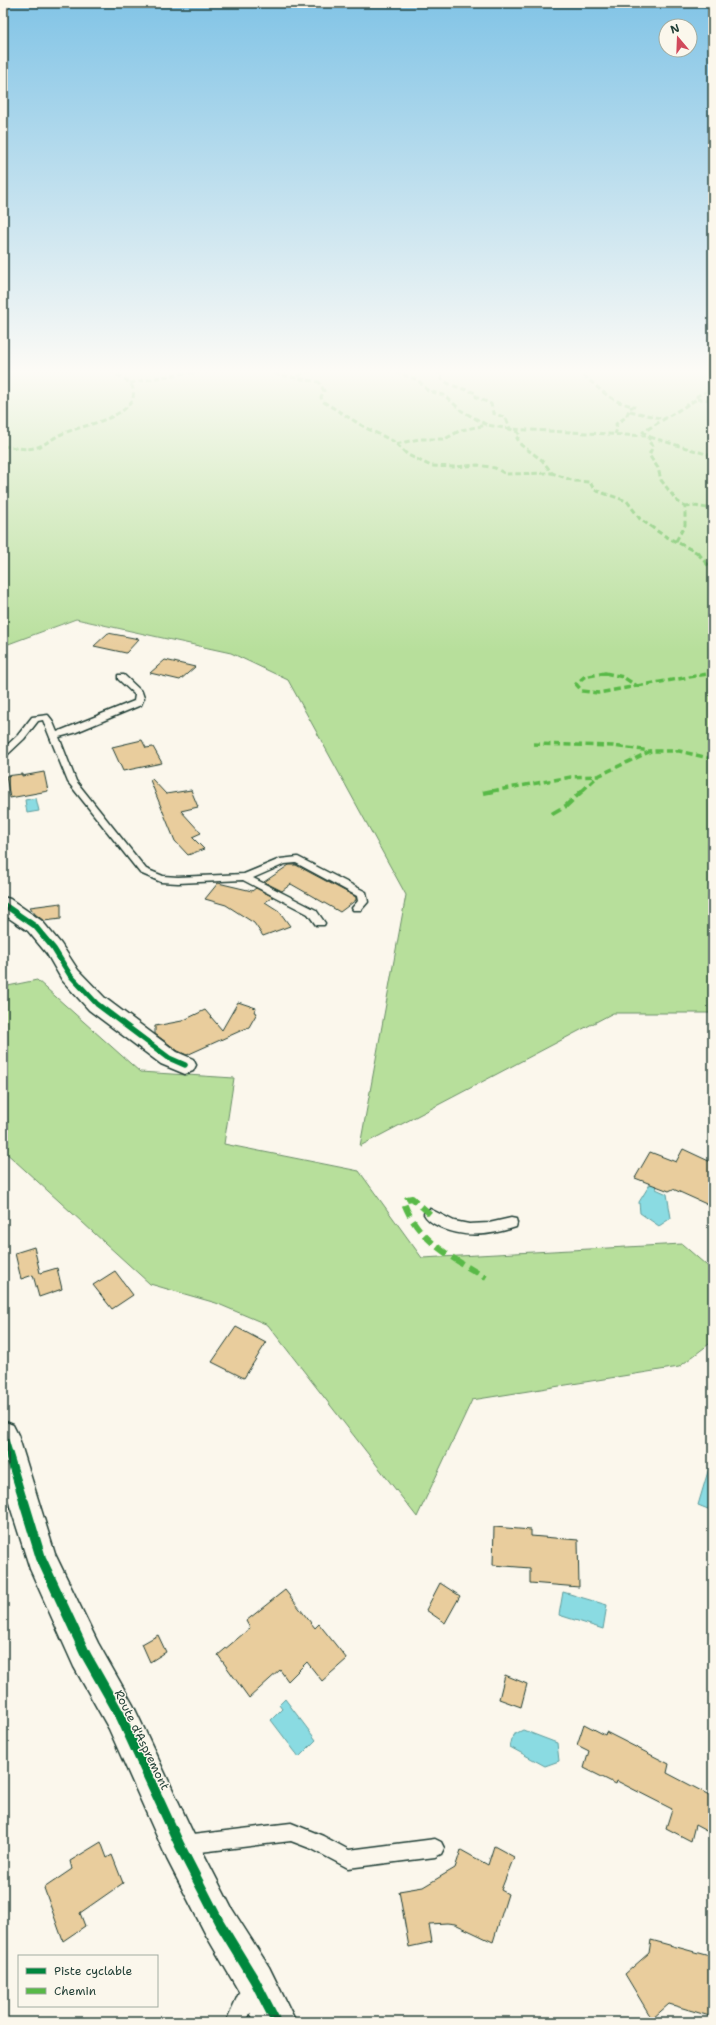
<svg xmlns="http://www.w3.org/2000/svg" width="716" height="2025" font-family="'Shantell Sans',sans-serif">
<style>
.green{fill:#b7df9b;stroke:#6b8e68}
.water{fill:#8adbe2;stroke:#5f9c9c}
.building{fill:#e9cd9d;stroke:#1f3d34}
.lines{fill:none;stroke-linecap:round;stroke-linejoin:round}
.lane-casing{stroke:#1f3d34;stroke-width:3}
.street-casing{stroke:#1f3d34;stroke-width:3}
.secondary-casing{stroke:#1f3d34;stroke-width:3}
.lane{fill:#fbf7ec;fill-rule:evenodd}
.street{fill:#fbf7ec;fill-rule:evenodd}
.secondary{fill:#fbf7ec;fill-rule:evenodd}
.quiet-far3{stroke:#58b947;stroke-width:3;stroke-dasharray:5.5 3;stroke-linecap:butt}
.quiet-far2{stroke:#58b947;stroke-width:3.5;stroke-dasharray:7 3.5;stroke-linecap:butt}
.quiet-far1{stroke:#58b947;stroke-width:4.5;stroke-dasharray:10 4.5;stroke-linecap:butt}
.quiet{stroke:#58b947;stroke-width:6;stroke-dasharray:12 6;stroke-linecap:butt}
.cycleway-far2-casing{stroke:#fbf7ec;stroke-width:8}
.cycleway-far1-casing{stroke:#fbf7ec;stroke-width:10}
.cycleway-casing{stroke:#fbf7ec;stroke-width:12}
.cycleway-far2{stroke:#00873e;stroke-width:5.5}
.cycleway-far1{stroke:#00873e;stroke-width:8}
.cycleway{stroke:#00873e;stroke-width:10}
.labels{text-anchor:middle;stroke-width:3;stroke-linejoin:round;paint-order:stroke}
.near-street-label{font-size:12px;fill:#1f3d34;stroke:#fbf7ec}
</style>
<rect width="100%" height="100%" fill="#fbf7ec"/>
<filter id="ink" filterUnits="userSpaceOnUse"><feTurbulence type="fractalNoise" baseFrequency=".025" numOctaves="2"/><feDisplacementMap in="SourceGraphic" scale="8" xChannelSelector="R" yChannelSelector="G"/><feConvolveMatrix kernelMatrix="1 2 1 2 8 2 1 2 1" color-interpolation-filters="sRGB"/></filter>
<g filter="url(#ink)">
<g class="green">
<path d="M3,369h710v644h-100l-253,133 46,-251 -118,-215 -57,-27 -155,-34 -73,27z"/>
<path d="M37,980l103,92 94,6 -10,66 135,27 63,87 260,-14 31,27v70l-34,26 -207,33 -55,117 -149,-192 -52,-22 -66,-19 -147,-134v-163z"/>
</g>
<g class="water">
<path d="M36,798l3,13 -12,2 -2,-13z"/>
<path d="M652,1181l6,3 -2,5 11,5 4,24 -12,8 -19,-13 -1,-11z"/>
<path d="M709,1468l4,2v41l-15,-6z"/>
<path d="M563,1592l44,13 -4,24 -44,-14z"/>
<path d="M285,1699l31,41 -17,17 -28,-37 11,-11 -3,-4z"/>
<path d="M523,1730l34,13 2,18 -14,5 -35,-19 3,-12z"/>
</g>
<g class="building">
<path d="M108,633l31,6 -13,14 -32,-7z"/>
<path d="M165,660l30,7 -15,13 -30,-7z"/>
<path d="M142,740l4,8 7,-1 9,16 -39,8 -11,-24z"/>
<path d="M44,772l4,19 -38,7 -4,-22 16,-2v2z"/>
<path d="M152,779l14,15 25,-4 7,17 -17,4 20,22 -9,4 12,12 -16,6 -13,-14 -25,-61z"/>
<path d="M289,865h7l60,32v3l-16,12 -49,-28 -9,7 -18,-9z"/>
<path d="M218,883l34,8 4,-3 17,9 -8,5 14,9 11,15 -27,10 -9,-13 -28,-18 -21,-6z"/>
<path d="M61,903v16l-17,2 -9,-7 -5,-7z"/>
<path d="M238,1002l18,6 -2,4 3,1 -8,14 -62,28 -9,-4 -23,-17v-8l27,-5 23,-11 17,20z"/>
<path d="M683,1149l30,14v44l-40,-18 -4,2 -34,-13 15,-26 26,10z"/>
<path d="M34,1247l6,26 17,-5 5,21 -23,8 -6,-22 -12,4 -6,-26z"/>
<path d="M115,1271l18,24 -21,14 -19,-24z"/>
<path d="M236,1327l30,16 -22,35 -32,-16z"/>
<path d="M494,1527l37,3v6l47,4 1,47 -49,-4v-15l-37,-3z"/>
<path d="M440,1583l20,13 -15,27 -19,-13z"/>
<path d="M285,1590l30,38 4,-4 28,35 -25,22 -15,-19 -19,19 -8,-11 -31,28 -31,-43 32,-27 -4,-7z"/>
<path d="M158,1635l8,17 -16,10 -8,-18z"/>
<path d="M505,1675l22,9 -6,23 -22,-8z"/>
<path d="M584,1724l21,11 1,-3 63,32 -2,9 46,24v23l-3,13 -15,-8 -4,16 -25,-13 6,-19 -55,-28 -1,3 -32,-16 5,-17 -12,-6z"/>
<path d="M101,1842l6,16 5,-3 11,28 -43,30 5,13 -22,15 -19,-53 28,-19 -2,-8z"/>
<path d="M494,1846l20,11 -13,33 7,4 -15,48 -38,-18 -8,-1 -18,1 3,18 -23,5 -10,-56 24,-4 32,-19 6,-18 27,15z"/>
<path d="M651,1940l62,17v60l-44,-13 -17,15 -27,-45 24,-21z"/>
</g>
<g class="lines">
<g class="lane-casing">
<g id="lane">
<path d="M118,675h6l18,17 2,6 -3,7 -67,28 -15,4 17,44 70,88 17,7 15,1 66,-3 36,-15 18,-2 68,35 2,10 -7,8h-8l-1,-2 6,-7 -1,-5 -61,-33 -11,1 -32,14 63,32 9,13 -1,2h-8l-8,-11 -65,-34 -65,3 -17,-1 -21,-9 -72,-91 -25,-62 -5,1 -14,18 -18,17 -3,1v-8l15,-14 14,-18 16,-2 4,5 5,12 77,-31 1,-6 -17,-16z"/>
<path d="M430,1209l24,12 15,3 20,-1 22,-5 5,1 1,4 -1,4c-25,8 -51,12 -76,0 -6,-3 -13,-7 -16,-13l1,-4z"/>
<path d="M291,1823l32,13 26,14 86,-11 6,3 3,6 -3,6 -6,3 -87,11 -36,-19 -21,-8 -107,13 -6,-3 -3,-6 3,-6 6,-3z"/>
<path d="M251,1979l7,3 3,7 -15,33h-20l18,-40z"/>
</g>
</g>
<g class="street-casing">
<path id="street" d="M3,897l7,2 32,22 19,23 17,26 27,28 72,54 16,7 3,6 -3,6 -8,3 -24,-10 -72,-54 -27,-30 -15,-26 -19,-23 -25,-17z"/>
</g>
<g class="secondary-casing">
<path id="secondary" d="M3,1421l10,4 5,10 37,119 43,89 35,62 60,128 39,76 37,58 27,55h-41l-14,-27 -35,-60 -39,-76 -58,-130 -35,-62 -44,-98 -27,-85z"/>
</g>
<use href="#lane" class="lane"/>
<use href="#street" class="street"/>
<use href="#secondary" class="secondary"/>
<g class="quiet-far3">
<path d="M267,369l12,6 40,7 5,9 -3,6 1,4 44,27 27,13 15,14 23,11 25,1 22,-2 17,3 11,6 46,-1"/>
<path d="M387,369l31,11 10,11 16,4 18,16 25,14 23,4 136,7"/>
<path d="M428,369l14,5 -1,5 10,6 25,8v4l15,7 2,9 13,5 4,11 8,3 2,4 -3,2 4,7 21,15 10,13 22,8 16,1 4,8 33,11 13,18 23,16 35,18"/>
<path d="M578,369v2c20,15 30,31 56,35l-4,2 -4,9 -10,7 1,5 -2,5"/>
<path d="M298,376l15,-7"/>
<path d="M130,383l48,-9 50,-5"/>
<path d="M697,399l16,1"/>
<path d="M630,411l34,8"/>
<path d="M650,437l63,19"/>
<path d="M396,444l23,-5h26l16,-9 26,-5"/>
<path d="M3,446c10,1 21,4 31,2 11,-2 19,-11 30,-15 18,-8 80,-17 68,-47l-6,-6 -19,-11"/>
<path d="M685,507l10,-1 18,3"/>
<path d="M676,541l9,-16v-18l-8,-6 -16,-21 -3,-12 -9,-13 4,-9 -5,-5 2,-4 -7,-5 54,-33v-3l11,-5 5,-6"/>
</g>
<g class="quiet-far2">
<path d="M697,552l16,19"/>
<path d="M605,673l18,4 14,9 -39,7 -16,-2 -6,-7 8,-7z"/>
<path d="M637,686l76,-13"/>
<path d="M533,744l80,2 38,5"/>
<path d="M492,791l79,-14 27,-1"/>
<path d="M582,791l16,-15 53,-25h28l34,8"/>
</g>
<g class="quiet-far1">
<path d="M483,793l15,-3"/>
<path d="M552,814l14,-8 17,-16"/>
</g>
<path class="quiet" d="M430,1214l-18,-16 -5,1 -3,4c14,38 49,55 82,75"/>
<g class="cycleway-far2-casing">
<path id="cycleway-far2" d="M3,904l32,22 19,23 16,26 27,29 72,54 16,7"/>
</g>
<g class="cycleway-far1-casing">
<path id="cycleway-far1" d="M3,1435l21,68"/>
</g>
<g class="cycleway-casing">
<path id="cycleway" d="M24,1502l17,56 45,97 35,62 59,129 39,76 36,59 21,41"/>
</g>
<use href="#cycleway-far2" class="cycleway-far2"/>
<use href="#cycleway-far1" class="cycleway-far1"/>
<use href="#cycleway" class="cycleway"/>
</g>
</g>
<linearGradient id="sky" x2="0" y2="1"><stop stop-color="#82c4e6"/><stop offset="0.57" stop-color="#fdfbf6"/><stop offset="1" stop-color="#fdfbf6" stop-opacity="0"/></linearGradient>
<rect width="716" height="652" fill="url(#sky)"/>
<g class="labels">
<g class="near-street-label">
<text transform="translate(142 1740) rotate(64)" y="4">Route d'Aspremont</text>
</g>
</g>
<rect width="716" height="2025" fill="none" stroke="#fbf7ec" stroke-width="16"/>
<rect x="8" y="8" width="700" height="2009" fill="none" stroke="#1f3d34" stroke-width="1.5" filter="url(#ink)"/>
<rect x="18" y="1955" width="140" height="52" fill="#fbf7ec" stroke="#a3ada2"/>
<rect x="26" y="1968" width="20" height="6" fill="#00873e" stroke="#a3ada2"/>
<text x="54" y="1975" font-size="12" fill="#1f3d34">Piste cyclable</text>
<rect x="26" y="1988" width="20" height="6" fill="#58b947" stroke="#a3ada2"/>
<text x="54" y="1995" font-size="12" fill="#1f3d34">Chemin</text>
<g transform="translate(678 38) rotate(341)"><circle r="19" fill="#fbf7ec" stroke="#a3ada2"/>
<path d="M0-3L7 15L0 10L-7 15Z" fill="#d1495b"/>
<text y="-6" font-size="11" font-weight="bold" text-anchor="middle" fill="#1f3d34">N</text>
</g>
</svg>
